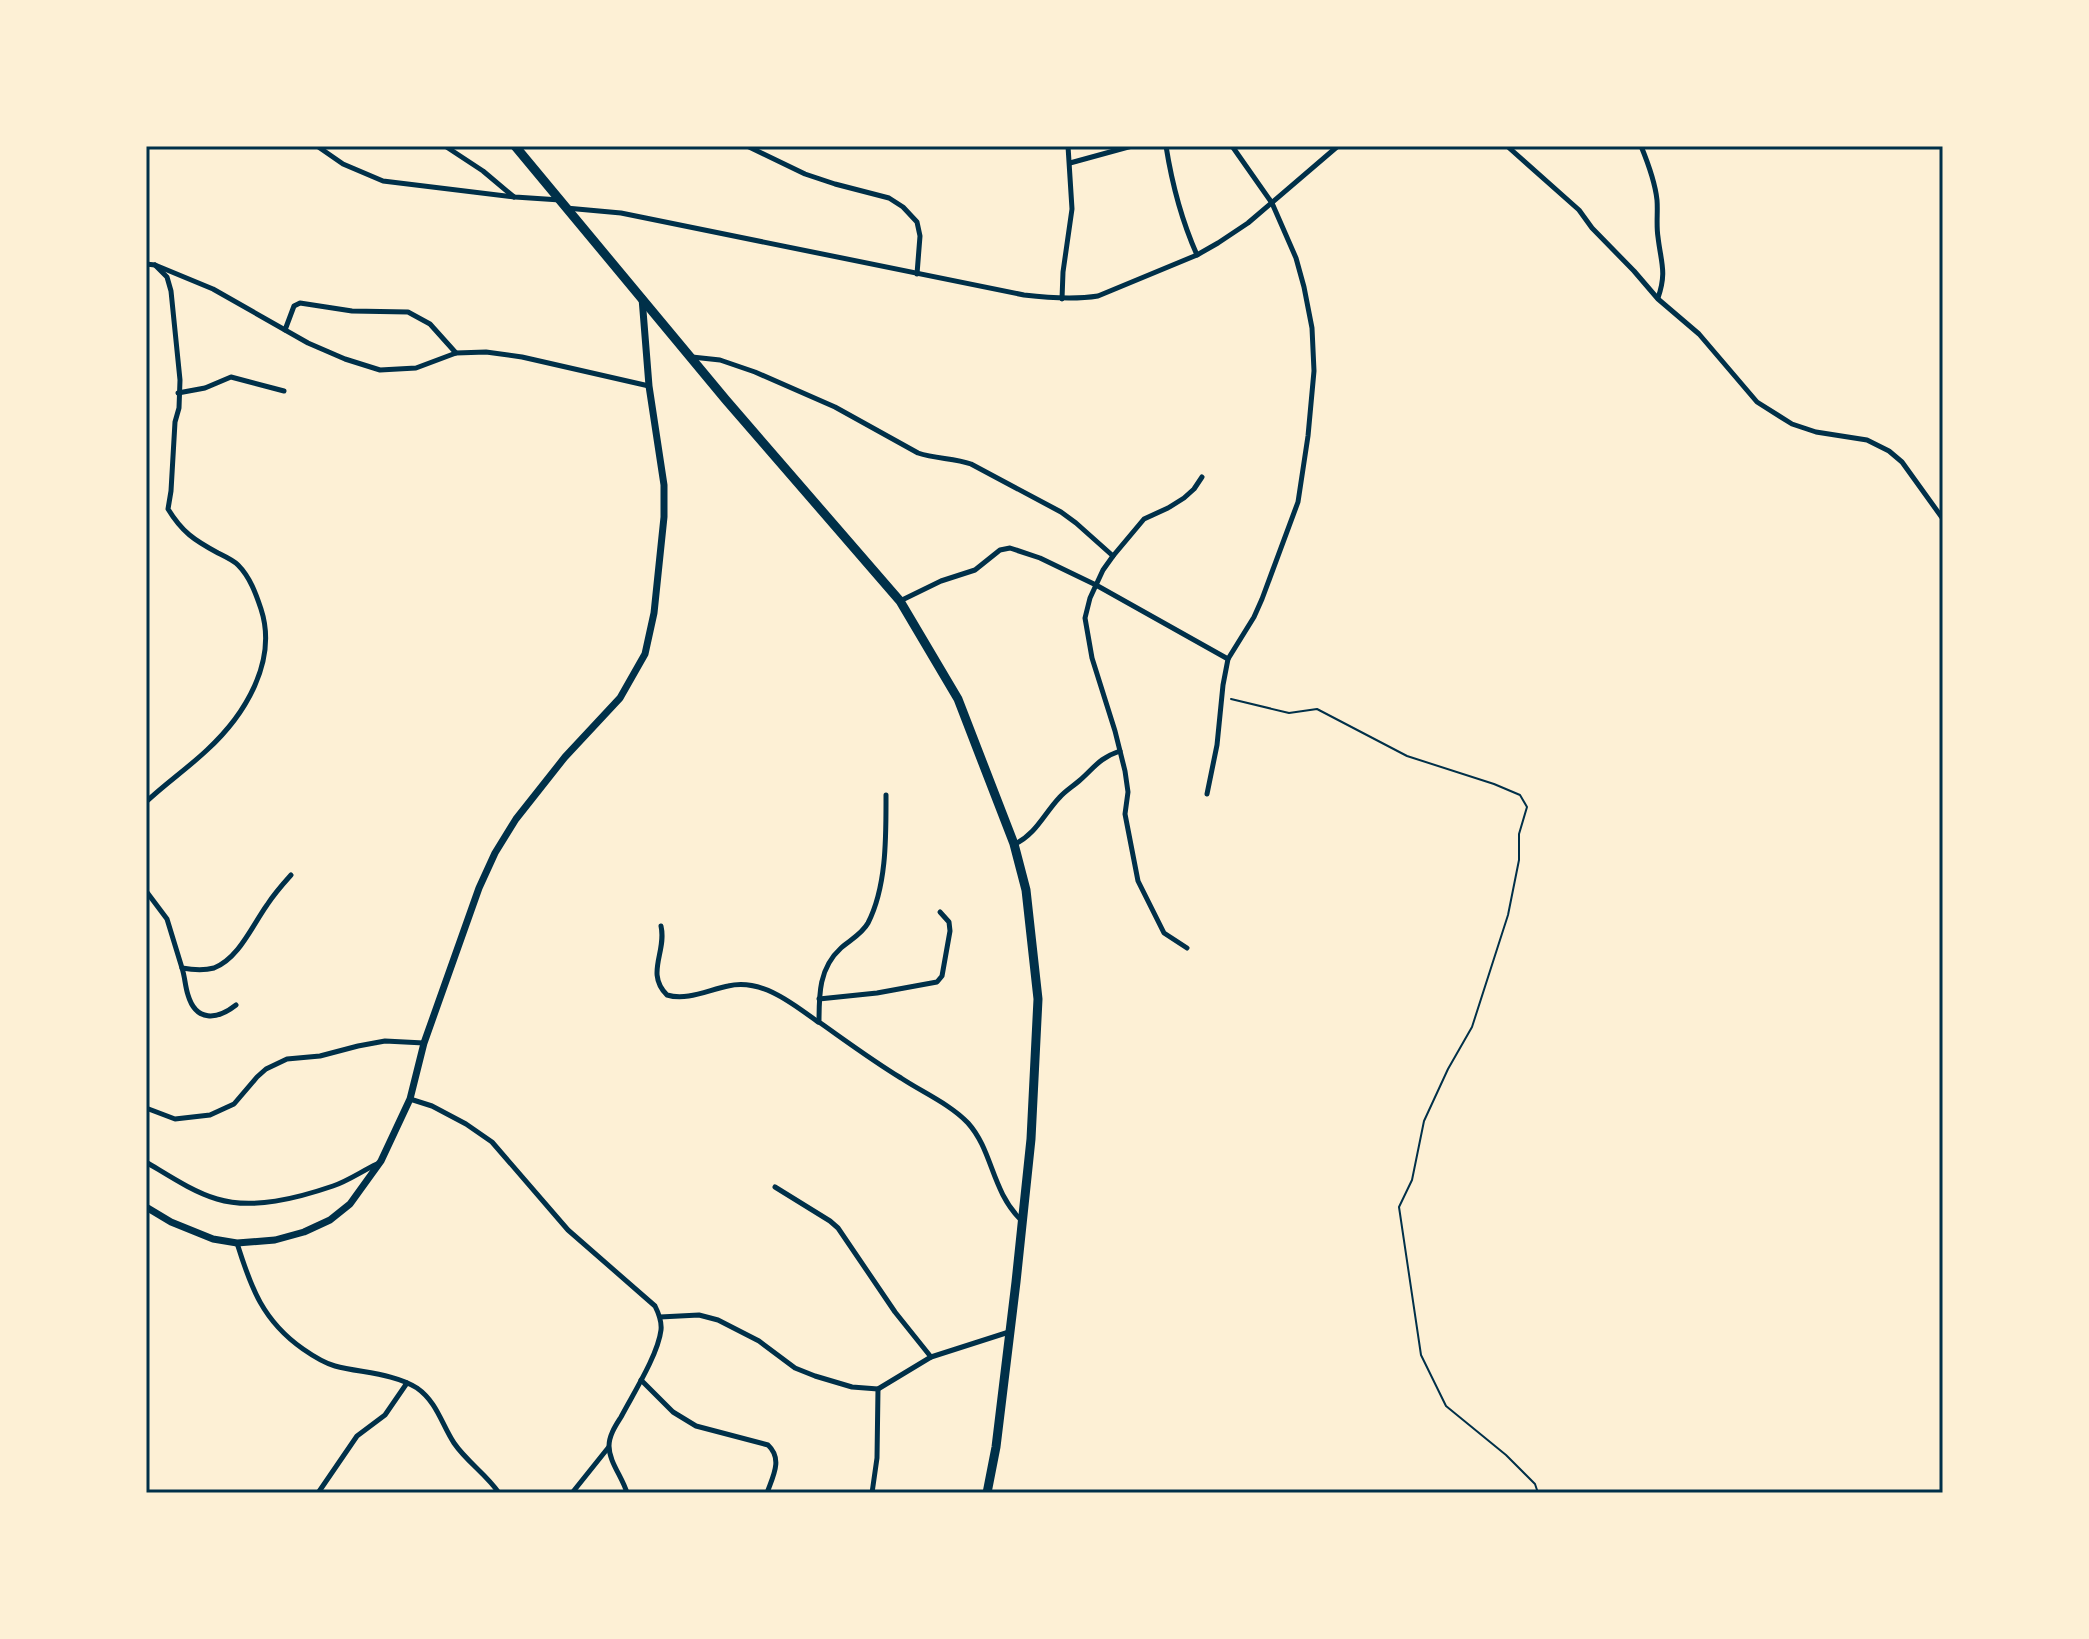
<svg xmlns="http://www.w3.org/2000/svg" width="2089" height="1639" font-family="Ubuntu,sans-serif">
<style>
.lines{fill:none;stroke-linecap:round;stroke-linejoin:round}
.path{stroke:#003049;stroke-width:2}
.minor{stroke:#003049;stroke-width:5}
.tertiary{stroke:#003049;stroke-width:7}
.trunk{stroke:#003049;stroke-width:9}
.neatline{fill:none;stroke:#003049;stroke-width:3}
</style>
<rect width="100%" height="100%" fill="#fdf0d5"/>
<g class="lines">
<path class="path" d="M1231,699l58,14 28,-4 90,47 87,28 26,11 7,12 -8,27v26l-11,55 -36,112 -24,42 -24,52 -12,59 -13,27 22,148 25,51 60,49 29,29 3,9"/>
<g class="minor">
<path d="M317,146l26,18 40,17 132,16 45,3"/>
<path d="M445,146l38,25 31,26"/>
<path d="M747,146l58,28 30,10 54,14 14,9 14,15 3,14 -3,38"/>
<path d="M1166,146c6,38 15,73 31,109"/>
<path d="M1507,146l72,64 13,18 42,43 24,28 41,35 58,68 35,22 24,8 51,8 22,11 13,11 41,57"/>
<path d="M1641,146c7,17 14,35 16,54 1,12 -1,25 1,37 3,26 9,35 0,61"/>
<path d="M1070,163l62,-17"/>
<path d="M566,208l55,5 403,82c25,3 49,5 74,1l99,-41 21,-12 30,-20 90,-77"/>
<path d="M146,264l9,1 58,24 95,54 37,16 35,11 36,-2 40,-15 30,-1 36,5 127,29"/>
<path d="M1062,299l1,-27 9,-63 -4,-63"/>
<path d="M285,330l9,-24 6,-3 52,8 56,1 22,12 26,29"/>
<path d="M692,357l28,3 35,12 80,35 83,46c18,6 36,5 53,11l90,48 15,11 37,33"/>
<path d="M178,393l27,-5 26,-11 53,14"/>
<path d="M900,601l41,-20 34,-11 25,-20 10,-2 30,10 56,27 132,74"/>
<path d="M1207,794l10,-49 6,-60 5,-26 26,-42 8,-18 36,-97 10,-66 6,-65 -2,-43 -8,-41 -8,-29 -24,-55 -40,-57"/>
<path d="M886,795c0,40 1,91 -18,128 -6,11 -18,17 -27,25 -22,20 -22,46 -22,74 27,19 54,39 82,56 21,14 49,26 67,45 25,28 23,67 53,97"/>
<path d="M146,802c19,-18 42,-34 61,-52 38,-35 71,-89 54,-141 -5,-15 -11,-32 -23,-44 -5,-5 -14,-9 -20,-12 -24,-13 -36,-21 -50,-44l3,-18 4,-69 4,-14 1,-28 -9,-89 -4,-14 -12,-12"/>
<path d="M1015,844c21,-10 29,-30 44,-46 6,-7 13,-11 20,-17 15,-13 20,-23 41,-30"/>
<path d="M146,891l21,28 15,49c11,2 21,3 32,0 25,-10 38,-42 53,-63 7,-11 15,-20 24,-30"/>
<path d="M661,926c6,26 -16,47 6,69 20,6 41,-5 61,-9 33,-8 64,17 90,36"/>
<path d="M1187,948l-23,-15 -26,-52 -13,-67 3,-22 -3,-21 -10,-40 -23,-73 -7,-40 5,-20 13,-28 10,-14 31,-37 24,-11 16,-10 10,-9 8,-12"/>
<path d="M182,968c3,9 3,18 6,27 8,27 29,25 48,10"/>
<path d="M819,999l58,-6 60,-11 5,-6 8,-45 -1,-9 -9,-10"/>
<path d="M410,1099l22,7 34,18 26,18 76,88 87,76c4,8 7,15 6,24 -3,25 -28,64 -40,87 -5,8 -12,18 -12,29 0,16 14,32 18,47"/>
<path d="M146,1108l29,11 35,-4 24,-11 23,-27 9,-8 21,-10 33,-3 38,-10 27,-5 39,2"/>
<path d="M146,1162c22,13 47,30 71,37 36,11 81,-1 116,-13 15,-5 29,-15 44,-22"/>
<path d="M775,1187l55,34 8,7 57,84 36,45"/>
<path d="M237,1243c14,45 26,78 66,106 10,7 21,14 32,17 27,7 58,7 82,22 20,14 25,37 37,55 13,19 32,31 45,50"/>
<path d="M660,1317l39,-2 19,5 41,21 36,27 20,8 37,11 26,2 53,-32 78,-25"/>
<path d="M641,1380l32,32 23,14 72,19c15,14 5,31 -1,48"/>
<path d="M318,1493l39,-57 28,-21 22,-32"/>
<path d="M572,1493l36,-45"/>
<path d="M872,1493l5,-35 1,-69"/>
</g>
<path class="tertiary" d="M146,1207l25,15 42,17 24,4 38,-3 29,-8 26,-12 20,-16 31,-43 29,-62 14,-56 55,-155 16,-35 21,-34 49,-62 55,-59 25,-44 9,-41 10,-96v-32l-15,-99 -7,-88"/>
<path class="trunk" d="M515,146l211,254 174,201 58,98 56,145 12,46 12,109 -7,140 -15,143 -20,165 -9,46"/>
</g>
<rect width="2089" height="1639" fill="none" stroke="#fdf0d5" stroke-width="296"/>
<rect x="148" y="148" width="1793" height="1343" class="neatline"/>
</svg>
